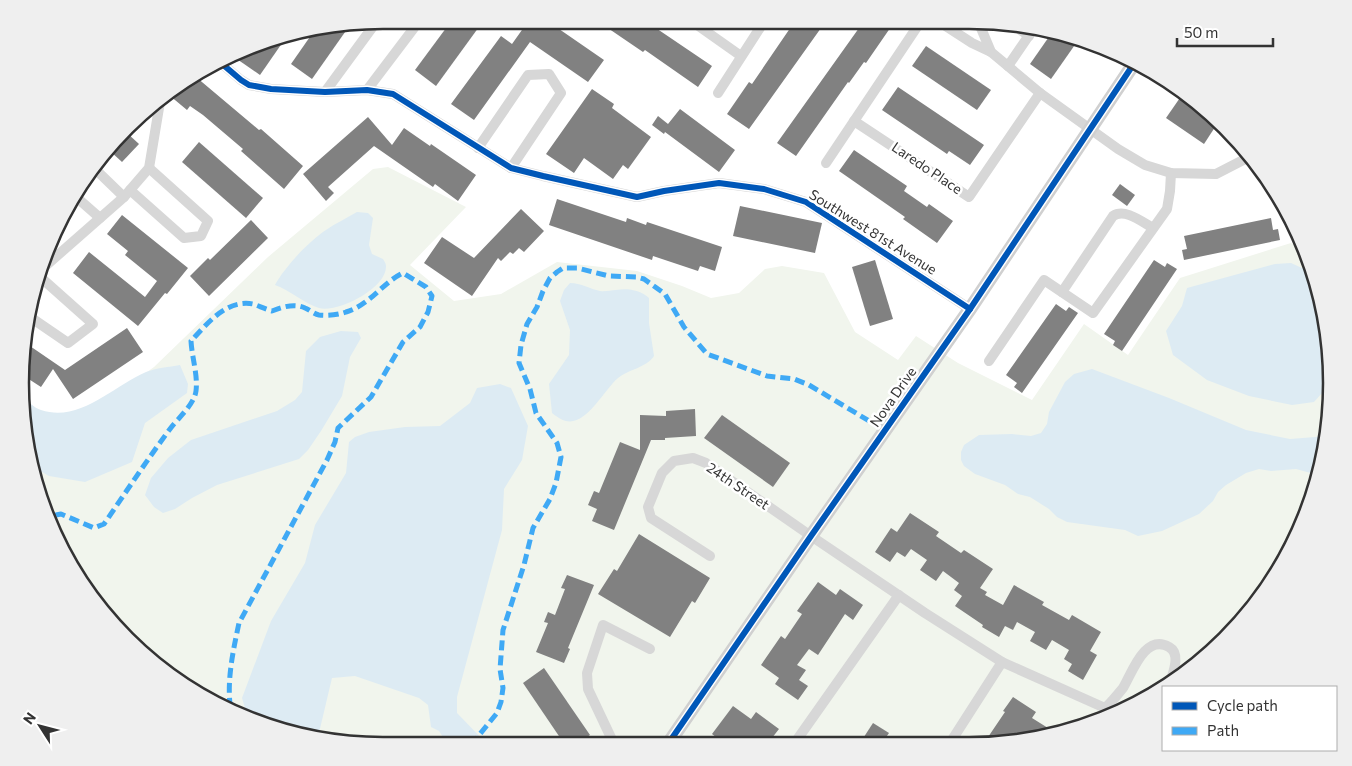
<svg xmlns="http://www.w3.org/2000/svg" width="1352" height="766" font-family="Commissioner,sans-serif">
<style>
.green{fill:#f1f5ed}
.water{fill:#ddebf3}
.building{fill:#818181}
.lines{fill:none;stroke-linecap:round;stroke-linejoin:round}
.street{stroke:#d7d7d7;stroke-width:10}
.secondary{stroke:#d0d0d0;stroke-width:14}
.quiet{stroke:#3fa9f5;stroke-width:5;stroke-dasharray:10 5;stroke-linecap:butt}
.cycleway-casing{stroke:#fff;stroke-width:9}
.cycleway{stroke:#0057b8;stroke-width:6}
.labels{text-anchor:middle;stroke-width:5;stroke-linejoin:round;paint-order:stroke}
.street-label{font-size:14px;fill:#333;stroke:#fff}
.rim{fill:none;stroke:#333;stroke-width:2.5}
</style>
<rect width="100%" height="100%" fill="#fff"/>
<path class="green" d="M388,167l78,40 -56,58 44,36 47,-7 56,-32 80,9 45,15 29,12 28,-5 26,-24 17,-3 42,7 31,59 43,28 18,-24 42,27 74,37 52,-76 44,31 52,-77 111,-35 15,9 14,37 11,71 -2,71 -16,69 -30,65 -57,74 -56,46 -84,42 -70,16 -656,2 -93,-18 -66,-30 -91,-75 -62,-100 -25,-104 51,27 8,-26 72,-52 114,-110 105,-88z"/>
<g class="water">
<path d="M357,212l11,1 5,5 -4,27 3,9 11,5c1,2 3,4 3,7 1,22 -48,47 -67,42 -14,-4 -29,-18 -44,-23 9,-17 34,-44 51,-55 10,-7 21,-12 31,-18z"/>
<path d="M1291,263l22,10c7,17 23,91 17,107 -2,8 -11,16 -16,22l-22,3 -43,-9 -42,-16 -34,-25 -7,-24 16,-25 5,-18 88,-24z"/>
<path d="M570,283c11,0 20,6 30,8 5,1 11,-1 16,-1 12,-2 24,0 33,8v25l5,33c-8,12 -25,13 -36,22 -14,12 -32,48 -52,43 -5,-1 -10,-5 -14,-8l-3,-29 20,-29 1,-25 -10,-29 4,-11z"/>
<path d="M341,331l17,1 3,6 -11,19 -8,39 -21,35 -13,19 -9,9 -82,26 -25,13 -17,11 -12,4 -9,-6 -9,-12 6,-17 17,-20 23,-18 86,-29 18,-11 7,-8 4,-41 14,-14z"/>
<path d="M180,365l8,19 -1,9 -42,30 -13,39 -47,20 -36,-6 -14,-8 -14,-62 1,-9c6,4 12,11 19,13 39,13 72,-24 105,-38 10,-4 23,-5 34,-7z"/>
<path d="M1092,369l77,29 77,32 44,9 38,-3 -10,39 -22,-6 -25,2 -12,-2 -13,4 -20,12 -8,7 -5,9 -14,13 -37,17 -24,5 -13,-6 -58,-8 -10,-5 -8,-8 -19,-12 -12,-3 -13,-9 -30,-11 -11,-8 -3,-6v-8l3,-7 15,-10 33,-1 19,2 10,-3 6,-9 2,-12 16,-30 9,-8z"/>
<path d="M500,384l11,4 17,38 -6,34 -18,29 -2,41 -45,167v16l31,32h-40l-9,-14 -8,-4 -3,-22 -9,-7 -64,-22 -23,2 -14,59 -51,-10 -19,-9 -6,-20 29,-77 34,-58 10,-38 31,-52 3,-31 6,-5 14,-5 36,-5 35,-1 30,-23 7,-15z"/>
</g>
<g class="building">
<path d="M452,20h32l-48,66 -21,-16z"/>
<path d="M529,20h17l58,40 -16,22 -58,-40 -56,78 -23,-16 50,-68 11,8z"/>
<path d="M596,20h48l68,46 -14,21 -53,-37 -2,2z"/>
<path d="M795,21h31l-77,108 -22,-15 22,-32 3,2z"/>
<path d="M864,21h31l-29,42 -2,-1 -15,21 -1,-1 -52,74 -19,-13z"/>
<path d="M350,25l-38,54 -21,-15 23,-33z"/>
<path d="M1053,31l10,1 16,7 -28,40 -21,-15z"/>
<path d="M287,36l-27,39 -26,-18 33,-18z"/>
<path d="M926,46l65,44 -14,20 -65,-44z"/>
<path d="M196,77l63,53 2,-1 42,37 -19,23 -43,-38 2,-2 -40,-34 -13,-9 -3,4 -18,-15 6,-7z"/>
<path d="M898,87l86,58 -14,20 -21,-14 -2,3 -65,-44z"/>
<path d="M592,89l22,15 -2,4 39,29 -23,32 -5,-4 -10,14 -29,-21 -10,15 -28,-19z"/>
<path d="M1184,92l25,19 10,10 -15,23 -38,-26z"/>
<path d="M680,109l55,41 -16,22 -54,-40 -1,2 -12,-9 6,-9 10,8z"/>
<path d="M368,117l24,28 12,-17 26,18 1,-2 45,31 -18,26 -23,-17 -2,3 -59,-41 -46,41 6,6 -8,8 -23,-27z"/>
<path d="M127,133l12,11 -17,18 -12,-11z"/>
<path d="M199,142l64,56 -17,20 -64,-56z"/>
<path d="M854,150l53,36 -3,5 23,16 2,-3 24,17 -16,22 -34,-24 2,-2 -66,-46z"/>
<path d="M1120,184l15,11 -8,11 -15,-11z"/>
<path d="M557,199l69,23 1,-4 19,7 1,-3 75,25 -7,24 -15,-5 -2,5 -45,-15 -1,4 -103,-35z"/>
<path d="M740,206l82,17 -7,30 -82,-17z"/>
<path d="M521,209l23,22 -20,21 -5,-4 -6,6 -3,-2 -9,9 -3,-3 -26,38 -48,-33 18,-26 32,21z"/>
<path d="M122,215l66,53 -21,26 -2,-1 -27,33 -65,-53 16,-21 56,45 12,-16 -32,-26 3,-4 -21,-17z"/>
<path d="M1271,218l2,12 5,-1 2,11 -96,20 -2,-10 5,-1 -3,-13z"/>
<path d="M251,220l17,18 -59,58 -19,-20 18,-18 2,2z"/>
<path d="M875,260l18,59 -23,7 -18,-59z"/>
<path d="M1154,260l11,7 2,-4 10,6 -55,82 -9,-6 2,-4 -11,-7z"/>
<path d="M1056,304l10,7 3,-4 9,6 -56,80 -8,-6 3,-4 -11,-8z"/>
<path d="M127,328l16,24 -70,47 -20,-30 -12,18 -17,-11 3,-32 38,26z"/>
<path d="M695,409l1,27 -31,2v2h-14l-37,90 -22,-9 5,-12 -9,-4 6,-14 5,2 21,-51 20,8v-35l26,1v-5z"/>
<path d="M722,415l68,48 -17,24 -69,-49z"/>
<path d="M910,513l29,19 -3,4 25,17 3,-3 29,19 -13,19 7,4 -2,3 18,10 11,-20 30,17 -2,3 27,15 3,-5 29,17 -11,19 7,4 -14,25 -15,-9 4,-7 -8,-5 5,-9 -17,-10 -6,10 -16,-9 5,-9 -18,-10 -4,8 -8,-4 -6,11 -17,-10 1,-2 -28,-19 7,-10 -8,-6 5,-7 -16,-12 -7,10 -16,-11 7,-10 -16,-11 -6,8 -8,-5 -7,10 -15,-10 16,-24 6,4z"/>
<path d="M639,534l71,44 -15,25 -3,-2 -22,36 -72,-43 16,-25 3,2z"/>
<path d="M567,575l27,10 -26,63 2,1 -6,14 -28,-11 12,-29 -4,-1 4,-10 7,3 10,-26 -4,-1z"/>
<path d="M818,582l18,13 4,-6 23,16 -10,15 -8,-6 -27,41 -9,-6 -12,16 9,5 -7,10 9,6 -10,14 -23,-16 4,-6 -18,-13 20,-29 4,3 17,-25 -5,-3z"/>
<path d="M544,668l46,67 -13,9 -12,1 -42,-62z"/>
<path d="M1013,697l23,15 -4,6 16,10 -6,9 -26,6h-32l21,-31 -2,-1z"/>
<path d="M733,706l18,13 5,-7 23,17 -11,14 -8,-7 -6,8 -8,-4 -3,4h-30l4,-6 -5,-4z"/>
<path d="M873,723l16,10 -7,10h-22z"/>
</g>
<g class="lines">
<g class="street">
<path d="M690,20l51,36"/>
<path d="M938,21l34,22 19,9"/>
<path d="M978,21l13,31 49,41 78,56 27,16 26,8 45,1 35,-18"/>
<path d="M1012,24l17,12"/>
<path d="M221,63l20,17 8,5 22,4 54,3 42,-2 26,4 118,74 32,8 94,21 27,-6 55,-8 45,6 42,13 164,107"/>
<path d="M1008,66l26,-38"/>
<path d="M367,90l53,-70"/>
<path d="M325,92l52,-71"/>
<path d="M718,93l47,-73"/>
<path d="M854,121l115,76 71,-104"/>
<path d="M478,148l50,-73 21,-1 12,19 -50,75"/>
<path d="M826,163l95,-142"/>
<path d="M94,168l30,29"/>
<path d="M130,190l54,48 17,-2 7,-15 -59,-53"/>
<path d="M75,196l25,22"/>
<path d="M42,269l82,-72 25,-29 12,-72"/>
<path d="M1062,292l51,-76c12,-8 29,6 40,12"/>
<path d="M30,317l38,26 25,-19 -55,-49"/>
<path d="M989,361l55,-81 49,33 74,-104 3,-18 1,-18"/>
<path d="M710,556l-59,-38 -3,-11 14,-34 12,-12 19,-3 13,5 105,73 114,77 77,49 103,46 7,6"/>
<path d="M1105,708c7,-6 12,-13 18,-20 9,-15 22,-55 46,-41 13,7 3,28 0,39"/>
<path d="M950,743l52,-81"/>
<path d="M614,744l-26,-55 -1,-16 16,-48 47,24"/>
<path d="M794,744l105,-149"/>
</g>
<path class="secondary" d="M668,744l143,-208 159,-227 165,-247"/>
<g class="quiet">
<path d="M52,530l4,-15 5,-1 33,14 10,-4c22,-32 43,-64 66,-95 8,-11 24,-24 26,-38 2,-16 -4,-33 -5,-50 16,-17 35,-42 62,-37 6,2 12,5 19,7 11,-4 22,-8 33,-3 5,2 9,6 14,7 8,1 19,0 27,-3 24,-7 36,-29 57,-39l23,14 6,9 -4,16 -8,15 -17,15 -32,55 -33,31 -3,14 -8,18 -88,163c-6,28 -13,60 -8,88"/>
<path d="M471,745l26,-32 4,-11 2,-14 -3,-19 3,-39 21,-65 9,-37 17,-29 6,-16 5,-26 -4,-14 -21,-30 -6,-24 -11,-26 2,-18 6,-21 10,-17 6,-16 7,-13 7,-6 6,-4h14l32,8 28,1 7,2 21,15 19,33 23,27 60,22 27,3 15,6 67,40"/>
</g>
<g class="cycleway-casing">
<g id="cycleway">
<path d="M221,63l20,17 8,5 22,4 54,3 42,-2 26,4 118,74 32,8 94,21 27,-6 55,-8 45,6 42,13 164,107"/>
<path d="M668,744l143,-208 159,-227 165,-247"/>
</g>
</g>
<use href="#cycleway" class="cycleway"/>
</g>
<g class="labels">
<g class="street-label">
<text transform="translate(927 168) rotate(34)" y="5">Laredo Place</text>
<text transform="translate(873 232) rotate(32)" y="5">Southwest 81st Avenue</text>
<text transform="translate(893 397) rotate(-55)" y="5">Nova Drive</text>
<text transform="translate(738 486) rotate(34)" y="5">24th Street</text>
</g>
</g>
<path d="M0 0H1352V766H0ZM383 29H969A354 354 0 0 1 1323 383V383A354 354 0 0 1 969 737H383A354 354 0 0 1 29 383V383A354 354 0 0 1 383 29Z" fill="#efefef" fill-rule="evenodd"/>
<path class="rim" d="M383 29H969A354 354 0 0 1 1323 383V383A354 354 0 0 1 969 737H383A354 354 0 0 1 29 383V383A354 354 0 0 1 383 29Z"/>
<rect x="1162" y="686" width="175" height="65" fill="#ffffff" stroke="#adadad"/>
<rect x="1172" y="702" width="25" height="8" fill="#0057b8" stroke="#adadad"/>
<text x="1207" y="711" font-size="15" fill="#333333">Cycle path</text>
<rect x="1172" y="727" width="25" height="8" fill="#3fa9f5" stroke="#adadad"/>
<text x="1207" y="736" font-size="15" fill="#333333">Path</text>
<g transform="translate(40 726) rotate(306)" stroke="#ffffff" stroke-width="4" paint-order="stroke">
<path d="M0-4L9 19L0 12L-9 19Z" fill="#333333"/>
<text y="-8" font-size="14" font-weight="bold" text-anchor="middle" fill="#333333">N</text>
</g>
<path d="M1177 38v8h96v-8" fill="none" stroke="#333333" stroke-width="2.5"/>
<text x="1184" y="38" font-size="15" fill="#333333" stroke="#ffffff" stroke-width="4" paint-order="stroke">50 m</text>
</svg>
